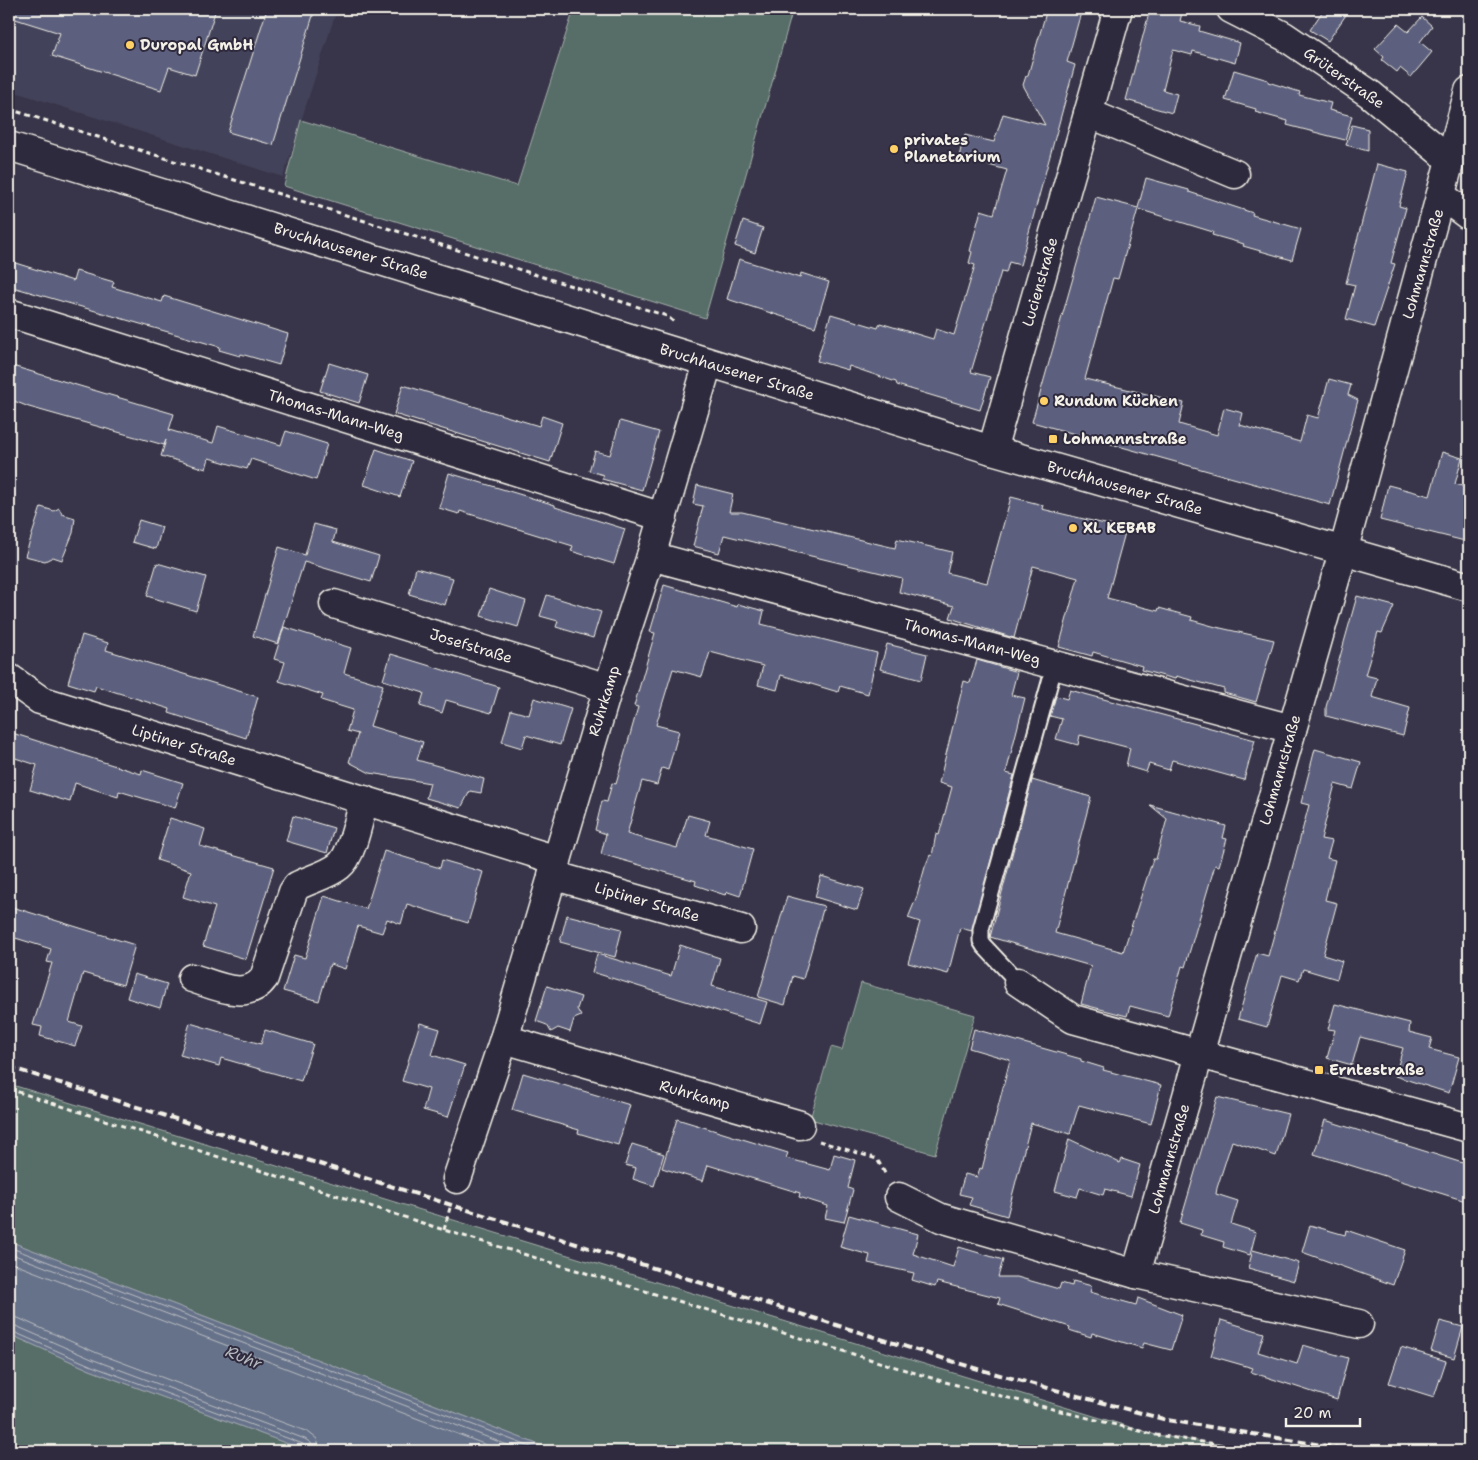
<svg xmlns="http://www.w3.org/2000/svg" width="1478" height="1460" font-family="'Shantell Sans',sans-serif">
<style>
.built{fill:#43425a}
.green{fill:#566d68;stroke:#a5afa8}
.water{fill:#66728a;stroke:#9fa5b0}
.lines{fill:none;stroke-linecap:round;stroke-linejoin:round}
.shore{stroke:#bbbec2;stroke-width:1}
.building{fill:#5c617e;stroke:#f4f1e8}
.lane-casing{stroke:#f4f1e8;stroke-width:19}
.street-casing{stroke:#f4f1e8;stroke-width:31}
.secondary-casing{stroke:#f4f1e8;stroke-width:31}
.path{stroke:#f4f1e8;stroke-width:3;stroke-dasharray:5 4;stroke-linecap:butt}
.lane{stroke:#2f2a3d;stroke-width:15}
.street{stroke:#2f2a3d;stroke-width:28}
.secondary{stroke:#2f2a3d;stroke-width:28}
.rail{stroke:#f4f1e8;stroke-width:4;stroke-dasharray:8 4;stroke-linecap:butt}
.poi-dot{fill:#ffd166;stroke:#2f2a3d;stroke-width:2}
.labels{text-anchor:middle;stroke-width:4;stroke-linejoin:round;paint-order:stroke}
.poi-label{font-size:15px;font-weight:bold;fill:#f4f1e8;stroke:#2f2a3d;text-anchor:start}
.street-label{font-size:15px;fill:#f4f1e8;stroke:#2f2a3d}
.water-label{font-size:16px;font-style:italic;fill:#b4b8be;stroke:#2f2a3d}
</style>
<rect width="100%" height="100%" fill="#38354a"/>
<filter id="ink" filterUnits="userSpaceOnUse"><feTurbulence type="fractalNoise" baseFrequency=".02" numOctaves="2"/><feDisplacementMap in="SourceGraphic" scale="10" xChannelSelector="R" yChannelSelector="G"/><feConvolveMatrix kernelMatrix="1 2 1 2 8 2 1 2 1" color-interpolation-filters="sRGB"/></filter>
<g filter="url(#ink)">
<path class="built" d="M9,9h328l-54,168 -274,-87z"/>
<g class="green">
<path d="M574,9h219l-88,309 -421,-132 17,-66 216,66z"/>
<path d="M861,983l114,32 -40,139 -125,-35 21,-72 11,3z"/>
<path d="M9,1084l1147,351 108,16h-709l-546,-210z"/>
<path d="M9,1334l81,36 217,81h-298z"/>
</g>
<path class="water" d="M9,1241l546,210h-248l-217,-81 -81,-36z"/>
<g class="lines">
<g class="shore">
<path d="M9,1247l532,204"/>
<path d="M9,1253l514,198"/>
<path d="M9,1262l493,189"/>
<path d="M9,1316l9,2 79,35 211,79 9,7 3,12"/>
<path d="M9,1323l85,37 211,79 6,4 2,8"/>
<path d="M9,1330l83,36 211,78 3,7"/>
</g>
</g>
<g class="building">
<path d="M9,9h207l-21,66 -26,-8 -8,23 -109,-34 8,-23 -51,-16z"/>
<path d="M267,9h48l-42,136 -45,-13z"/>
<path d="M1047,9h35l-15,53 8,3 -55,200 -11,-3 -3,11 -5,-1 -30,100 19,5 -10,33 -83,-25 -1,-3 -47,-16 -1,4 -31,-9 14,-47 47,14 2,-5 53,16 3,-10 18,6 21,-70 -6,-2 3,-11 -2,-1 11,-41 13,4 13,-44 -48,-13 2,-9 4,-13 29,7 9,-28 42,11 -22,-40 3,-9 2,-1z"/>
<path d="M1158,9h25l-3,12 20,5 -1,5 41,12 -5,20 -42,-12 -1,4 -19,-5 -10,40 14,4 -5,19 -46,-13 23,-87 8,2z"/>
<path d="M1324,9h26l-22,32 -18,-11z"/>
<path d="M1422,17l10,9 -12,16 12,10 -21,25 -11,-9 -3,4 -15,-12 2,-3 -9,-8 23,-25 10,8z"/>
<path d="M1234,70l34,10v2l32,10 -1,3 32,8 -2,7 23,6 -7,24 -58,-15 1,-4 -33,-9 1,-3 -31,-9z"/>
<path d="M1352,125l16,4v22l-22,-6z"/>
<path d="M1377,164l31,8 -9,34 7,2 -15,55 4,1 -21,63 -28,-8 9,-34 -9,-2z"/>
<path d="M1146,178l43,12v2l64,21 -1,2 49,14 -9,31 -49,-14 1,-2 -32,-9 1,-3 -75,-23 -20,70 -5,-1 -28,101 99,24 -5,21 38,11 7,-27 19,5 -3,12 60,17 7,-27 11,3 11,-39 22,6 -3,10 10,5 -28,105 -298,-83 64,-225 42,11z"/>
<path d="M743,221l20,7 -8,25 -20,-7z"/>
<path d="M739,259l61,19 1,-5 28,9 -14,45 -88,-28z"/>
<path d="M9,261l64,20 3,-10 38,11 -2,5 50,15 2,-6 124,38 -9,31 -38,-11 -1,2 -21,-6 1,-3 -211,-61z"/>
<path d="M329,363l39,12 -9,28 -39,-12z"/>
<path d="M9,365l165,49 -5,16 44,13 5,-17 63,19 5,-14 41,13 -11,36 -65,-21 -4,10 -38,-11 -3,11 -45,-13 5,-16 -2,5 -135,-38 -20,-8z"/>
<path d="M403,385l136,41 3,-10 20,7 -12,39 -156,-48z"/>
<path d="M620,421l39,11 -17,58 -40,-11 2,-4 -15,-4 6,-20 15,4z"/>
<path d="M376,449l36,12 -12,36 -36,-12z"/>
<path d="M1442,452l20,6 -7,26 14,4v54l-89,-22 8,-35 42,11z"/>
<path d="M449,473l106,32v2l70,22 -11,35 -43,-13 2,-5 -113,-35 -1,3 -20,-6z"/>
<path d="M697,485l36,9 -4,18h13l153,36 2,-9 55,13 -5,21 40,10 24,-86 32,8 -1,4 84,20 -19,69 51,13 1,-3 33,9 -1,3 25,7 58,13 -18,62 -32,-9v-4l-48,-13 -1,3 -34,-9 1,-4 -49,-14 -1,4 -33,-9 19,-69 -26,-7 -19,-5 -19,72 -64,-20 4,-12 -55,-14 3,-14 -178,-43 -5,18 -26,-7 10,-40 -10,-2z"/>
<path d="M41,507l13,4 5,-3 3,6 13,4 -2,15 -11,27 -9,-3 -8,4 -20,-5z"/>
<path d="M139,520l23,7 -6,22 -24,-7z"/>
<path d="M314,524l22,6 -3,12 46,14 -8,26 -67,-20 -26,82 -25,-8 26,-89 26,8z"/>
<path d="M157,563l49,14 -10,34 -49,-15z"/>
<path d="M416,568l37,10 -8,27 -36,-11z"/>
<path d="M664,585l73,22 1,-3 26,7 -3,13 116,29 -9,41 -28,-8 -2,6 -57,-17 -4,15 -19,-5 5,-19 -53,-14 -8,25 -29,-8 -17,56 23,6 -11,39 -6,-2 -5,17 -15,-4 -15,53 50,14 11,-33 22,6 -4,14 47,14 -13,47 -12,-4 -3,3 -30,-10 1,-4 -95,-27 5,-20 -11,-4 7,-29 5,1 5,-19 4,1 22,-77 -4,-1 21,-73 -5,-1z"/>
<path d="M489,589l37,12 -8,26 -37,-11z"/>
<path d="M547,595l54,17 -8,26 -37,-11 2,-6 -18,-5z"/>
<path d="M1357,596l37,10 -12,27 -4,-1 -13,43 12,3 -5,19 38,11 -7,28 -77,-20v-9z"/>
<path d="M284,627l67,21 -7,25 39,12 -13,41 53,16 -6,18 67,19 -3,14 -11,-2 -9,17 -35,-10 4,-15 -60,-10 -21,-11 9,-28 -11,-3 6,-21 -32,-10 2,-5 -44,-14 6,-19 -11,-3z"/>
<path d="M82,635l26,8 -2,7 152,47 -12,41 -77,-25 1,-4 -74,-23 -2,5 -26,-8z"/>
<path d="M887,644l40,10 -6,26 -41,-11z"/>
<path d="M391,654l108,33 -8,26 -45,-13 -4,13 -22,-7 4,-13 -41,-13z"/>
<path d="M977,660l40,12 -6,23 14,3 -19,75 8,2 -42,156 -12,-3 -12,46 -40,-11 12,-41 -12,-4 9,-22 8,-29 5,-12 2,1 4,-22 3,1 13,-48 -13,-4 25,-102 6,2z"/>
<path d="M1070,690l185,50 -11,40 -72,-20 -3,10 -20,-6 -3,8 -20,-6 4,-18 -50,-13 -2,10 -22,-6 6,-20 -12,-3 6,-20 11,3z"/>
<path d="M534,698l37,11 -11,36 -34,-10 -4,13 -20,-6 9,-32 18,5z"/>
<path d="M9,732l132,42 1,-4 41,13 -8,25 -56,-17 -1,6 -43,-14 -5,19 -40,-12 7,-25 -28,-9z"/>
<path d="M1315,749l46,13 -8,27 -18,-5 -14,55 11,2 -5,17 8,2 -10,40 12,3 -14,52 19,6 -5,18 -34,-10 -4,11 -17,-5 -15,52 -29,-8 19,-66 11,3 11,-39 30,-112 -8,-2z"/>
<path d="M1032,780l59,17 -36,136 68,19 30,-93h3l11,-40 -17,-14 76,21 -3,12 4,1 -8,27 -4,-1 -30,102 -3,-1 -14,50 -38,-10 -3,10 -46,-12 10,-38 -101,-29z"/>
<path d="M293,816l41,12 -7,25 -41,-12z"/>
<path d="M170,818l35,11 -5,17 74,21 -28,92 -43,-13 12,-39 -32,-10 8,-26 -34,-11z"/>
<path d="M384,851l56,17 2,-8 41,12 -15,51 -61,-19 -6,20 -14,-5 -5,14 -24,-7 -13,43 -15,-5 -11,37 -36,-10 11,-36 11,3 19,-62 42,13z"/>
<path d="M821,876l43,13 -7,21 -42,-13z"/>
<path d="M787,896l37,10 -21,73 -10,-3 -8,29 -27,-8z"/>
<path d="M9,906l126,39 -12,40 -40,-12 -14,49 13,4 -7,20 -35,-10 2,-9 -9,-2 19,-62 -5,-1 4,-13 -42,-13z"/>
<path d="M567,915l55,14 -7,28 -55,-15z"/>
<path d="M680,945l40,13 -8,28 55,16 -7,22 -168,-52 5,-18 74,22z"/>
<path d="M134,974l33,10 -7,24 -33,-10z"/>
<path d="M547,986l34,11 -4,12 4,7 -7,3 -4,13 -12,-4 -7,4 -4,-7 -11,-4z"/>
<path d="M1335,1004l75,19 -1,9 23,6 -3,11 30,8 -10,36 -54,-17 8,-28 -43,-11 -8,28 -25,-7 8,-28 -7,-1z"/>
<path d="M190,1023l71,21 4,-14 48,14 -12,37 -80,-23 -2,8 -39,-11z"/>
<path d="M420,1023l20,6 -8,26 33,10 -17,52 -25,-7 6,-21 -27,-8z"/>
<path d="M974,1029l107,30v2l23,7 -1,2 58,15 -10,39 -72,-19 -9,29 -39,-11 -24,93 -38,-11 3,-8 -13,-3 6,-20 12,3 3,-9 2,1 28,-109 -41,-12z"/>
<path d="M523,1073l107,32 -12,40 -40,-12 1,-3 -67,-20z"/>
<path d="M1217,1097l71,17 -12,42 -44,-15 -15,47 -1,6 22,7 -7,23 25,8 -6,23 -27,-8 1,-5 -23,-7 1,-5 -22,-7z"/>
<path d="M677,1119l111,34 -2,5 44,12 4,-16 21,6 -7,28 5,2 -9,32 -19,-4 3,-12 -29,-9 1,-4 -92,-28 -5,16 -41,-13z"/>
<path d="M1325,1120l144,45v37l-155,-48z"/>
<path d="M1069,1139l51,24 2,-4 18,6 -9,31 -26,-7 -2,6 -23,-7 -3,9 -22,-6z"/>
<path d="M632,1144l32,10 -10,32 -21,-7 3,-11 -11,-3z"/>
<path d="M849,1215l69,19 -5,20 40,13 6,-20 44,13 -5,17h19l42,12 2,-6 11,3 1,-5 19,5 -2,6 46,13 2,-7 44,17 -11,35 -27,-7 -2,5 -50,-15 -1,4 -22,-7 1,-3 -72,-23 2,-6 -63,-16 -2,5 -23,-7 2,-7 -46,-10 2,-8 -30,-8z"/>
<path d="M1310,1225l35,10 1,-5 59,20 -12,35 -91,-33z"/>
<path d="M1253,1250l46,13 -5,18 -46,-13z"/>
<path d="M1221,1320l43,13 -6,19 39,12 6,-19 45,13 -11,42 -86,-28 2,-4 -42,-12z"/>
<path d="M1440,1321l23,6 -9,31 -23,-7z"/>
<path d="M1401,1347l45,14 -12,36 -45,-14z"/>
</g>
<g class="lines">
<g class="lane-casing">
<path id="lane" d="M1018,982l-34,-36 -3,-5v-12l74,-265"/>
</g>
<g class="street-casing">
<g id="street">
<path d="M1231,9l53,27 86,58 79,65"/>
<path d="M1088,113l147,61"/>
<path d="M1442,196l27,20"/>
<path d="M9,313l654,204"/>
<path d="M992,450l126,-441"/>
<path d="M651,556l641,173"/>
<path d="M334,604l274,84"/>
<path d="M9,678l31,22 517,160"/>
<path d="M552,875l189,54"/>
<path d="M192,978c23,7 55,24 72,0l29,-86 4,-6c13,-7 31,-11 42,-20 14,-11 20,-49 25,-66"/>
<path d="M1018,982l55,37 396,109"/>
<path d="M504,1039l296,86"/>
<path d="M457,1179l47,-140 104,-351 43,-132 57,-193"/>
<path d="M899,1197l42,21 195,56 223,50"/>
<path d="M1136,1274l207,-722 126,-461"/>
</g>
</g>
<g class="secondary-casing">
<path id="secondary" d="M9,146l983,304 477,137"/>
</g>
<g class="path">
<path d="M9,109l658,207 9,8"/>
<path d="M9,1089l435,141 501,152 211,53 108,16"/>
<path d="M819,1141l58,18 9,16"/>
<path d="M444,1230l7,-26"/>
</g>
<use href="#lane" class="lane"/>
<use href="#street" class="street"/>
<use href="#secondary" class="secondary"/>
<path class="rail" d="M9,1067l965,301 193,52 191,31"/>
</g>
</g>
<g class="poi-dot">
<circle cx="130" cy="45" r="5"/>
<circle cx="894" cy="149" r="5"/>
<circle cx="1044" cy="401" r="5"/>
<rect x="1048" y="434" width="10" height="10" rx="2.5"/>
<circle cx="1073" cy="528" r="5"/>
<rect x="1314" y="1065" width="10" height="10" rx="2.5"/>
</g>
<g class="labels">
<g class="poi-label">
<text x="140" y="50">Duropal GmbH</text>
<text x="904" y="145">privates<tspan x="904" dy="17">Planetarium</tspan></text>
<text x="1054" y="406">Rundum Küchen</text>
<text x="1063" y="444">Lohmannstraße</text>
<text x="1083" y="533">XL KEBAB</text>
<text x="1329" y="1075">Erntestraße</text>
</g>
<g class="street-label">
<text transform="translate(1344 78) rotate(35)" y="5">Grüterstraße</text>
<text transform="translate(351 251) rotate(17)" y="5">Bruchhausener Straße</text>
<text transform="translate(1423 264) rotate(-74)" y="5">Lohmannstraße</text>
<text transform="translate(1040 282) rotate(-74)" y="5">Lucienstraße</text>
<text transform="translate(737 372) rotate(17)" y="5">Bruchhausener Straße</text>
<text transform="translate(336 415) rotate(17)" y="5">Thomas-Mann-Weg</text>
<text transform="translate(1125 488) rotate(16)" y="5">Bruchhausener Straße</text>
<text transform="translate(972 642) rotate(15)" y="5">Thomas-Mann-Weg</text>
<text transform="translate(471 646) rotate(17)" y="5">Josefstraße</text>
<text transform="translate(604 701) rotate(-73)" y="5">Ruhrkamp</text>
<text transform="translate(184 745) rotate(17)" y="5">Liptiner Straße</text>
<text transform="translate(1280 770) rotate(-74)" y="5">Lohmannstraße</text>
<text transform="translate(647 902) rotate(16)" y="5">Liptiner Straße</text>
<text transform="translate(695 1095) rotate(16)" y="5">Ruhrkamp</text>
<text transform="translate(1169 1159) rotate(-74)" y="5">Lohmannstraße</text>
</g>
<g class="water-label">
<text transform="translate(244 1357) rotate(22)" y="6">Ruhr</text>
</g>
</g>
<rect width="1478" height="1460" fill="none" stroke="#2f2a3d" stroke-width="30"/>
<rect x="15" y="15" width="1448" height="1430" fill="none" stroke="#f4f1e8" stroke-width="2" filter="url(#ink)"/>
<path d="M1286 1418v8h74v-8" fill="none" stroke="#f4f1e8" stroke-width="2.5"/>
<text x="1293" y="1418" font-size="15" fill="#f4f1e8" stroke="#2f2a3d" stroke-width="4" paint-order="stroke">20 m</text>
</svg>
